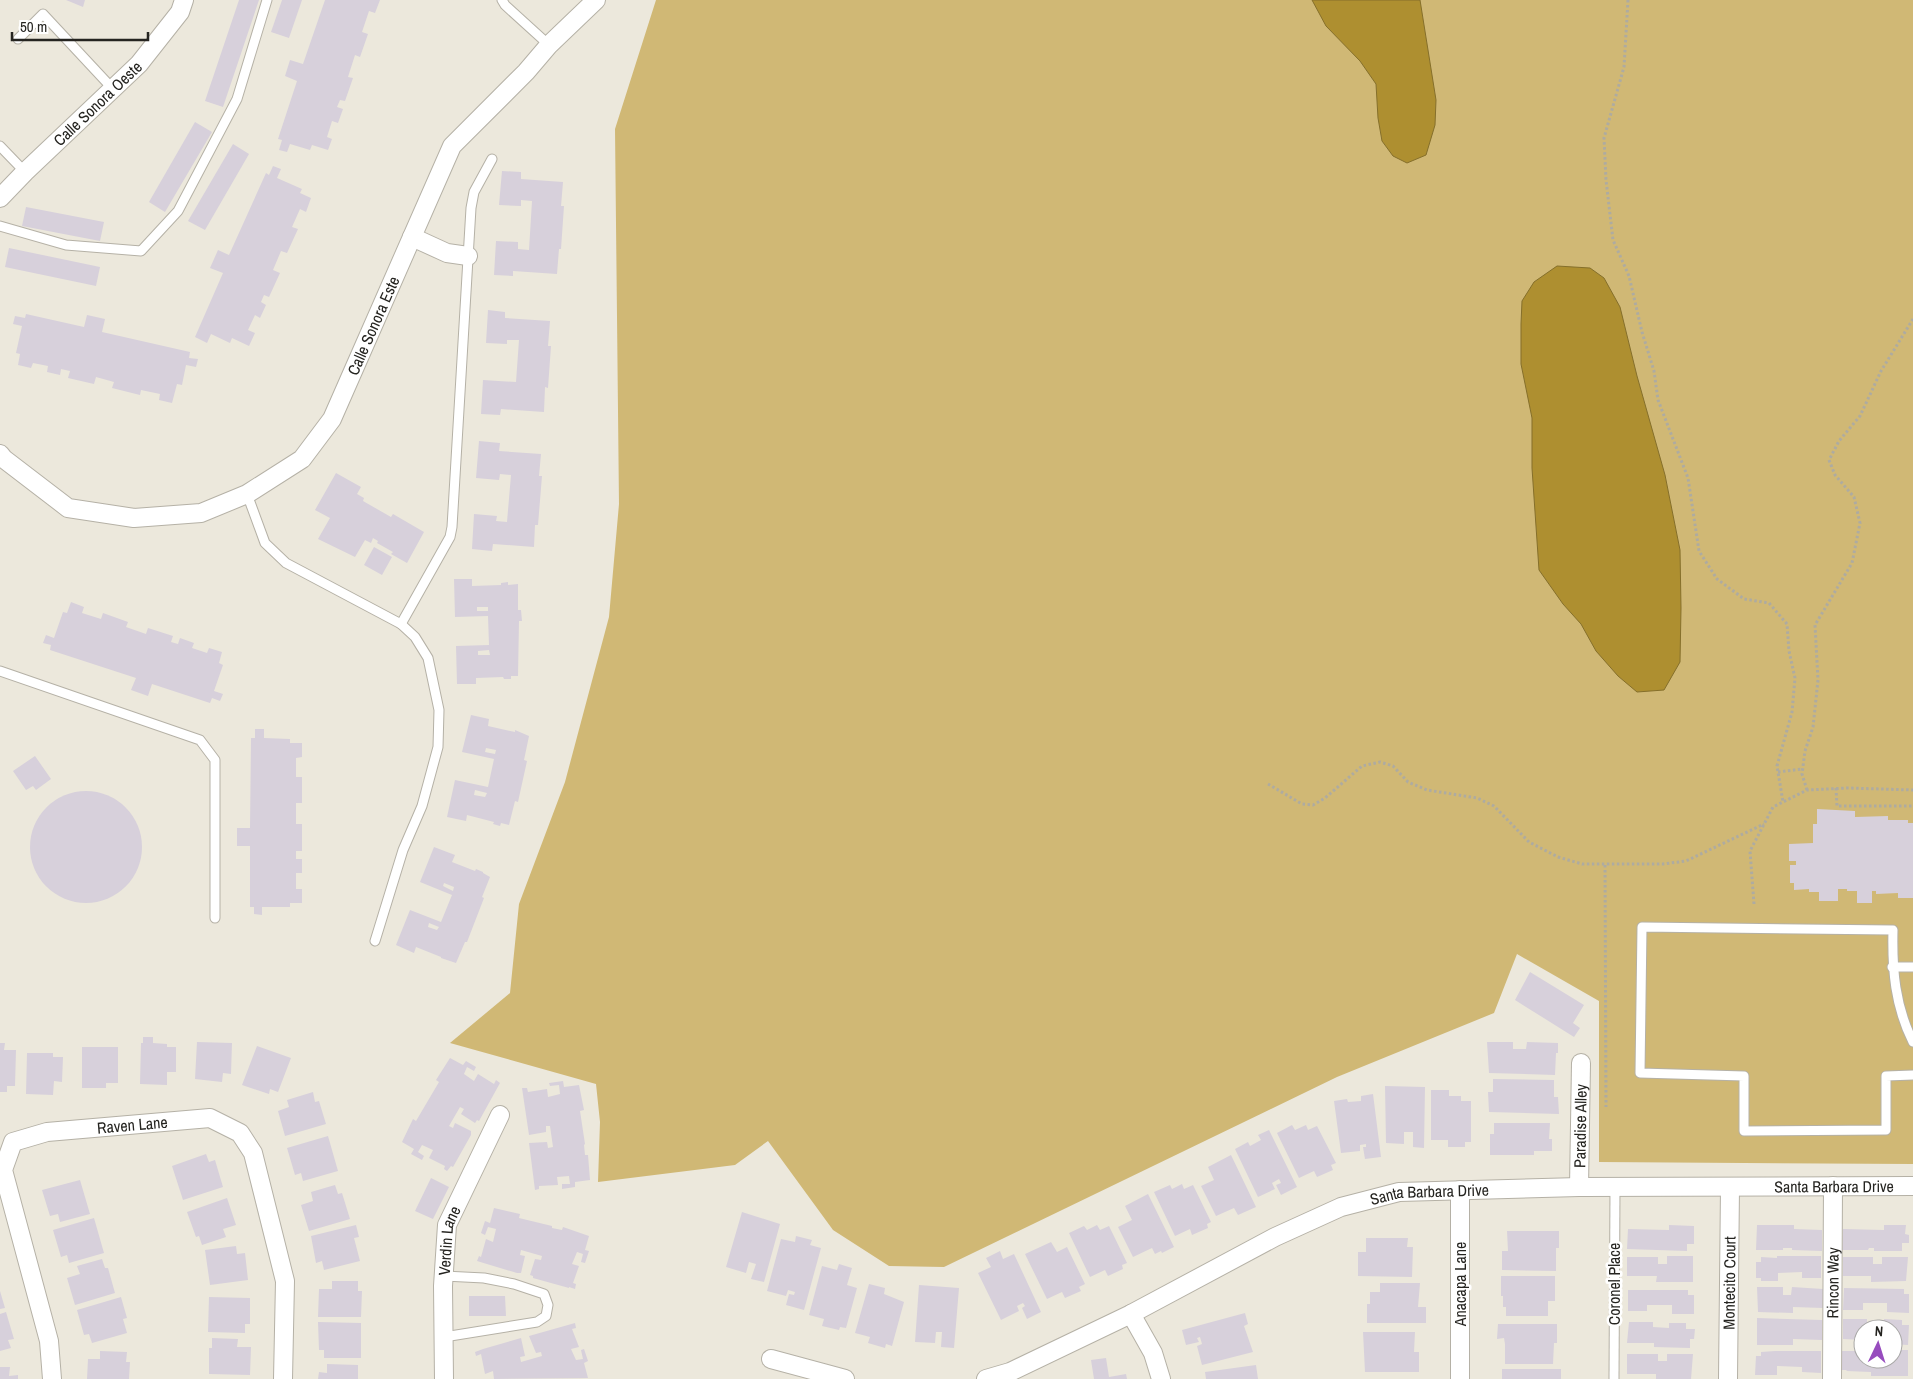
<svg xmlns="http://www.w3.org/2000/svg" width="1913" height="1379" font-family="'Archivo Narrow',sans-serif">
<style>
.green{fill:#d0b875}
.water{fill:#ae8f30;stroke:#856f2b}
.building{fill:#d7d0db;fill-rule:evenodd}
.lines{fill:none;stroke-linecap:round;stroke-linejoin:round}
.lane-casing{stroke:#b5b1a6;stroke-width:11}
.street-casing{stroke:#b5b1a6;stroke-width:20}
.path{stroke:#aeaba1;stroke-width:3;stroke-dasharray:2.5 2.5;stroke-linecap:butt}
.lane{stroke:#fff;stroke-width:9}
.street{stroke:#fff;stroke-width:18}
.labels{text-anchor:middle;stroke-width:5;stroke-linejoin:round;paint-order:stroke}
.street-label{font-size:16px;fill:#252420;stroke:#fff}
</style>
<rect width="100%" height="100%" fill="#ece8dc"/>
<path class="green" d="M656,0h1257v1164l-314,-2v-161l-82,-47 -23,59 -157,64 -393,190 -55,-1 -56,-36 -65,-89 -33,24 -137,17 2,-60 -4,-38 -146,-41 60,-50 9,-89 46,-122 44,-165 10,-113 -4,-375z"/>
<g class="water">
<path d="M1312,0h108l16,100 -1,25 -9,30 -19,8 -14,-7 -11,-15 -4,-23 -2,-34 -16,-23 -34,-35z"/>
<path d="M1557,266l33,2 14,10 16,29 17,69 28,99 15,75 1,58 -1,54 -16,28 -27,2 -19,-16 -22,-25 -15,-27 -18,-20 -24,-34 -7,-102v-50l-11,-54v-40l1,-23 12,-19z"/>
</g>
<g class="building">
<path d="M66,0h19l-2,7z"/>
<path d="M239,0h20l-36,107 -18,-6z"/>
<path d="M282,0h20l-13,38 -18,-6z"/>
<path d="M325,0h55l-5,13 -6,-2 -7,21 6,2 -8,23 -5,-2 -7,22 5,1 -8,23 -5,-1 -3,7 6,2 -5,14 -6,-2 -5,16 5,2 -4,11 -16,-5 -2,5 -20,-6 -3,8 -8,-2 3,-10 -4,-1 19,-58 -12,-5 5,-16 13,4z"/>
<path d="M195,122l17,10 -47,80 -16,-10z"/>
<path d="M233,144l16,10 -44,76 -17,-9z"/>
<path d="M273,166l8,3 -4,9 25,11 -2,4 11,5 -5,14 -6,-3 -8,18 6,2 -11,24 -6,-2 -8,19 7,3 -11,24 -5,-2 -3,7 5,3 -6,13 -5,-3 -7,15 7,3 -6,13 -17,-8 -2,5 -19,-9 -4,9 -12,-6 28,-64 -13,-5 8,-18 11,5 37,-82 3,2z"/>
<path d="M502,171l19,1v7l42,3 -2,24h3l-3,43h-2l-2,25 -44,-3v5l-19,-1 2,-34 22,1v7l11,1 3,-49 -11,-1v6l-22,-1z"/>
<path d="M26,207l78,15 -4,19 -78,-15z"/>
<path d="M9,248l91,19 -4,19 -91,-19z"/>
<path d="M488,310l17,2v6l45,3 -2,25h3l-3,42 -3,-1 -1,25 -43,-3 -1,6 -19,-1 2,-34 33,2 3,-42h-12v4l-21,-1z"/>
<path d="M26,314l58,13 3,-12 18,4 -3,13 88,20 -1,6 9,1 -2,8 -10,-2 -4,20 -5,-1 -5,19 -13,-3 1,-6 -19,-4 -1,5 -28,-7 2,-6 -18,-5 -2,7 -26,-6 2,-7 -9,-2 -1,6 -13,-3 1,-6 -15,-3 -2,5 -13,-3 2,-11 -4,-1 6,-27 -9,-2 2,-8 10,2z"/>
<path d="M479,441l21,2 -1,8 42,3 -2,22h3l-4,49h-3l-1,22 -41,-3 -1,7 -20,-2 2,-35 23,2 -1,5 11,1 4,-47 -11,-1 -1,6 -23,-2z"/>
<path d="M336,473l25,14 -4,7 7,4 -1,3 28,16 2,-3 31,18 -17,31 -16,-9 2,-2 -16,-9 1,-2 -5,-3 -2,5 -6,-3 -10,17 -37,-18 12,-21 -15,-8z"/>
<path d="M374,547l18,10 -10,18 -18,-10z"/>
<path d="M454,579h18v7l29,-1v-2l7,-1v3l10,-1v26h3l1,11h-3l-1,55h-7v3h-7l-1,-2 -27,1v6h-19l-1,-38 33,-1 -1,-29 -33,1zM477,607h11v4h-11zM489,650l1,5h-12v-4z"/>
<path d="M71,602l13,5 -2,6 19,6 2,-6 25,9 -2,5 20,7 2,-6 25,8 -2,6 7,2 2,-6 14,5 -2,5 15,5 2,-5 13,4 -3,11 4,2 -9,26 9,3 -3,7 -8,-3 -2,5 -58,-19 -4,12 -17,-6 5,-12 -86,-28 1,-5 -8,-2 3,-8 8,3 9,-26 4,1z"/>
<path d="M471,715l18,4 -1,7 27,6v-2l14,6 -5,24 3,1 -9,41 -3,-1 -6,24 -8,-2 -1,3 -7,-2 1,-2 -27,-7 -1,6 -19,-4 8,-37 33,7 6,-28 -32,-7zM486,748l10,2 -1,4 -10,-2zM475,790l12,3 -2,4 -11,-2z"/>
<path d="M255,729h9v9l26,1v4h12v14l-6,1v19h6v26h-6v21h6v27h-6v8h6v14h-6v16h6v14h-12v4h-28v8l-8,-1v-7h-4v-61h-13v-18h13l1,-90h4z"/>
<path d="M35,756l16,23 -15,11 -3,-4 -7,4 -13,-19z"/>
<circle cx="86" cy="847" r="56"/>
<path d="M1817,809l38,2v6l33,-1v4h20v3h5v75h-15v-5l-22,1v-3h-4v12h-15v-12h-10v-2h-9v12h-19v-9h-10v-3l-15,1v-7h-4v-18h6v-4h-7v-17l24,-1v-19h4z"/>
<path d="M434,847l21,8 -3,7 23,9 1,-2 7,3v1l7,4 -8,20 2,1 -17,44h-2l-9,21 -15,-5v-1l-25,-10 -2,6 -18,-8 14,-35 31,12 11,-27 -32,-13zM444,883l10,4 -1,4 -10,-5zM429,923l10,4 -2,3 -9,-3z"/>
<path d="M1530,972l54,33 -11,18 7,5 -6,9 -59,-37z"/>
<path d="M143,1037h10v6l14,1v3h9v25h-9v13l-27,-1 1,-41h2z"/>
<path d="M197,1042l35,1 -1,31 -8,-1 -1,9 -27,-3z"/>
<path d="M1487,1042h26v7h13l1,-7 31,1v10h-2l-1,22 -66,-2z"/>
<path d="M0,1043h5l-1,7h12l-1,36h-8v6h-7z"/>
<path d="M257,1046l34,12 -13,34 -8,-3 -1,5 -27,-9z"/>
<path d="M82,1047h36v36h-12v5h-24z"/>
<path d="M27,1053h26v4h10l-1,25 -8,-1 -1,14 -27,-1z"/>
<path d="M450,1058l13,7 3,-4 10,6 -2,4 -7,-4 -3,7 10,7 4,-7 16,10 2,-4 4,3 -21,38 -2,-1 -2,3 -14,-9 3,-5 -4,-2 -11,19 4,2 2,-5 16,8v4l-18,32 -2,-1 -4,5 -3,-2 1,-3 -16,-8 4,-8 -11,-5 -4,7 6,4 -2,4 -11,-6 3,-5 -12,-7 11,-23 3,2 23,-39 -3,-2z"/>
<path d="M1493,1079l61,1v17h4l1,17 -70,-2 -1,-20h5z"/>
<path d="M563,1081l1,6 15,-2 5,25 -4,1 5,33 -1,1 1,10h3l2,25 -15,2v5l-13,2v-5h8l-1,-8 -12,1 1,8 -19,1v3l-4,1 -6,-47 18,-1 1,6 5,-1 -3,-21h-4v6l-17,3 -7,-47h5l1,4 19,-3 1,8 12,-3 -1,-9 -9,1 -1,-3z"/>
<path d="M1385,1086l40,1 -1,61 -11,-1v-15h-9v12l-18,-1z"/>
<path d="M1431,1090h18v6h12v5h10v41h-6v5h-17v-7h-17z"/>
<path d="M313,1092l2,10 4,-1 7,23 -41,12 -7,-25 11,-4 -2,-7z"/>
<path d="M1373,1094l8,63 -16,2 -2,-12h3v-3l-6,1v6l-19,2 -7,-52 13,-2 1,3 13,-1v-5z"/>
<path d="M1494,1123h56l-1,16h3v12h-18v4h-44v-21h4z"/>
<path d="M1292,1125l3,5 11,-5 2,5 9,-4 19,37 -5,2 2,5 -16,7 -3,-6 -15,7 -22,-45z"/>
<path d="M1269,1130l28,57 -16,8 -5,-10 5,-2 -2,-4 -7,4 3,6 -17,8 -23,-48 13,-7 2,4 11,-6 -3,-5z"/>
<path d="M328,1136l10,35 -35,10 -2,-8 -6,2 -8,-27z"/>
<path d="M206,1154l3,8 6,-2 8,27 -40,13 -11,-34z"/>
<path d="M1231,1155l25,52 -18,8 -4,-7 -18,8 -15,-30 13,-6 -6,-13z"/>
<path d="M431,1178l18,9 -16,32 -18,-8z"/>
<path d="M80,1180l10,34 -30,8 -2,-8 -8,2 -8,-26z"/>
<path d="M1182,1184l2,5 9,-4 18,37 -4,2 1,4 -16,7 -2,-6 -15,7 -21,-44 16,-7 2,4z"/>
<path d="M335,1185l3,9 4,-1 8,26 -41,12 -8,-26 12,-4 -2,-9z"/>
<path d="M1148,1194l26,53 -12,6 -1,-2 -6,3 -3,-6 -19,9 -15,-30 14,-7 -7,-14z"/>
<path d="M227,1198l9,27 -13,4 3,8 -24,8 -3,-9 -3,1 -9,-25z"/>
<path d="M494,1208l26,6 -1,4 33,8v2l10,2 1,-3 26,9 -4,14 4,1 -4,12 -4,-1 2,-8 -6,-2 -5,12 7,2 -6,17 3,1 -1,5 -6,-2v1l-36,-10v-2l-3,-1 5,-16 6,1 1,-4 -21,-6 -1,5 5,1 -4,17h-4l-40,-12 2,-5 2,1 5,-18 7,3 3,-13 -8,-2 -3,8 -4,-2 4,-12 5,2z"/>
<path d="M742,1212l38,12 -16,58 -13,-3 5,-15 -7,-2 -3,11 -20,-6z"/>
<path d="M94,1218l10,35 -35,10 -2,-8 -6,2 -8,-27z"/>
<path d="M356,1225l3,12 -5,1 6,23 -36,9 -2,-9 -6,2 -5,-27z"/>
<path d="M1097,1225l3,5 9,-4 18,37 -5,2 1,4 -15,7 -3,-6 -15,7 -21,-44 15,-7 3,4z"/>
<path d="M1669,1225l25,1v18h-7v7l-60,-2 1,-20 41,1z"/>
<path d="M1757,1225h37v4l28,1v21l-30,-1v-2h-9v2h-27z"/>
<path d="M1884,1225h22l-1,9 4,1v8h-7v8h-28v-3h-5l-1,2h-26l1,-21 41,1z"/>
<path d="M1507,1231h52v17h-3v23l-54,-1v-19h6z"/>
<path d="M796,1236l16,4 -2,5 11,3 -17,62 -18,-5 3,-11 5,1 1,-3 -7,-2 -2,6 -19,-5 14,-52 14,3z"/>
<path d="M1366,1238h42l-1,9h6l-1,30 -54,-1v-24h8z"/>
<path d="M1051,1242l6,10 10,-5 18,37 -6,3 2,4 -16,7 -3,-6 -15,7 -22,-45z"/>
<path d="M236,1246l1,8 8,-1 3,27 -38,5 -5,-35z"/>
<path d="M1000,1251l3,8 11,-5 27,58 -14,7 -5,-11 3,-2 -2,-3 -6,3 2,5 -18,9 -23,-47 13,-6 -5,-9z"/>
<path d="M1667,1256h26v26h-37l1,-6h-30v-19h31v7h9z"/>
<path d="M1777,1256h44v22h-19v-6l-24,1v8h-17v-3h-5v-16h5v-5l16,1z"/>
<path d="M1843,1257h30v7h9v-7h26l-2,24 -35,1v-6h-28z"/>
<path d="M102,1259l3,9h3l7,25 -40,12 -8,-27 13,-4 -3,-8z"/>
<path d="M839,1264l13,4 -5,17 10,3 -11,40 -6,-1 -1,3 -17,-4 2,-7 -15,-4 13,-49 15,4z"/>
<path d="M1501,1276h54v25h-7v15h-42v-9h-3v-11h-2z"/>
<path d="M332,1281h26v10h4l-1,26h-43l1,-28h13z"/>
<path d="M1380,1283h40l-2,24h8v16h-59v-19h3v-12h10z"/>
<path d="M869,1284l16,4 -1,6 20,8 -12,44 -6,-2 -1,4 -17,-5 2,-6 -15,-4z"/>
<path d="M919,1285l40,3 -5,60 -13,-1 1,-15h-6l-1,11 -20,-1z"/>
<path d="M1757,1287h26v8h8l1,-8 31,2v19l-30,-1v6l-35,-1z"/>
<path d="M1844,1288l60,1v5h5v19l-22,-1v-9h-24v7h-20z"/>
<path d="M1628,1290h60v5h6v19h-22v-9h-25v6h-19z"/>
<path d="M0,1291l5,17 -5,1z"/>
<path d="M469,1296h36l1,20h-37z"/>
<path d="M121,1297l6,21 -4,1 4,14 -35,10 -3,-9 -5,1 -7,-25z"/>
<path d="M209,1297l41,1v26h-5v9l-37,-1z"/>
<path d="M6,1312l8,27 -6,1 3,8 -11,3v-37z"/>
<path d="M1245,1313l3,11 -4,2 9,26 -51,13 -5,-19 5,-2 -2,-7 -3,1 2,4 -13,3 -4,-15z"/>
<path d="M1757,1318l65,2v20l-29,-1v6h-36z"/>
<path d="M1843,1319h24v5h17v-5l18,1v5h7l-1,20 -15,-1v-15h-30v11l-20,-1z"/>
<path d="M318,1322l43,1v35h-37v-8h-5z"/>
<path d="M1629,1322h24v5l16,1v-5h17v6h9l-1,10h-4v9l-36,-1v-4h-27z"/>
<path d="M575,1323l1,5 -4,1 7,18 -8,2 5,11 7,-1 -2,-9 3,-1 4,12 -4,2 4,15 -94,1 -1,-8 -8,3 -4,-20 -5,2 -1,-4 8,-3 38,-11 4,18 -5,1 1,5 21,-6 -1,-4 -5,1 -7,-17z"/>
<path d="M1498,1324h59v19h-3l-1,21h-48v-20l-1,-6 -7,1z"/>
<path d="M1363,1332h52l-1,20h5v20h-54z"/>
<path d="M212,1338l26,1 -1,8h14l-1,28 -41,-1v-26h3z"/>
<path d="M1898,1350h10v26h-37v-4l-25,-1 1,-1h-5v-19h21v8h30v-7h5z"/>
<path d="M100,1351l27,1 -1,10h4l-1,17h-42l1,-20h12z"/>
<path d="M1775,1351h46v22l-19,-1v-5l-25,-1v9h-22l1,-19h5v-4z"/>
<path d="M1627,1354h31v7h9v-7h26l-2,25h-35v-5h-29z"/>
<path d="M1106,1358l3,19 17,-3 1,5h-33l-3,-19z"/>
<path d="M327,1364l31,1v14h-40l1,-7 8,1z"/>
<path d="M1256,1365l2,14h-52l-1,-7z"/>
<path d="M0,1367h10l-1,9 9,-1v4h-18z"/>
<rect x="1502" y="1369" width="59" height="10"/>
</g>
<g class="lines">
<g class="lane-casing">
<g id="lane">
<path d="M502,0l3,5 44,40"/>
<path d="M18,39l25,-25 69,74"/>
<path d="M0,146l25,26"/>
<path d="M0,226l66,19 75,6 37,-40 59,-112 30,-99"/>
<path d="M247,494l18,49 21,20 115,61 14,13 13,21 11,52 -1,37 -16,59 -19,44 -28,91"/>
<path d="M401,624l49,-87 2,-10 19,-319 3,-16 18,-33"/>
<path d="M0,671l200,69 15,20v158"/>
<path d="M1892,967h21"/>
<path d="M1913,1042c-18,-36 -21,-72 -20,-112l-251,-3 -2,146 104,3v55l142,-1v-54l27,-1"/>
<path d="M444,1276l40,2 30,6 30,10 4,11 -2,11 -9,6 -93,15"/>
<path d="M1614,1379l1,-191"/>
</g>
</g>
<g class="street-casing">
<g id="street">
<path id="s1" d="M0,198l25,-26 114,-108 41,-52 4,-12"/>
<path d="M412,237l35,16 21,3"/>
<path id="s2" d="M0,454l4,5 64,49 66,10 67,-5 46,-19 55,-35 30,-40 120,-273 74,-74 23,-27 47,-45"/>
<path id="s3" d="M1579,1187l2,-124"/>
<path d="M1460,1190v189"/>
<path d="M1131,1314l22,39 8,26"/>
<path d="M771,1359l74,20"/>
<path id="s4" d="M52,1379l-3,-38 -46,-171 10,-28 34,-10 163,-14 30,15 13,20 32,128 -2,98"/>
<path id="s5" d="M444,1379l-1,-93 4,-61 53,-110"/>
<path id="s6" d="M986,1379l24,-7 121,-58 144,-77 66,-30 58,-15 180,-5 334,-1"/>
<path id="s7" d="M1728,1379l2,-192"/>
<path id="s8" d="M1832,1379l1,-193"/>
</g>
</g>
<g class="path">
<path d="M1628,0l-4,67 -20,71 2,42 7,60 16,36 13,56 12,39 4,29 30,78 11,73 18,28 27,20 25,4 18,21 2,27 6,27 -3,34 -15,54 6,36"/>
<path d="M1778,772l24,-3"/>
<path d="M1268,784l34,20 11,1 12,-7 37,-32 18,-4 13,4 15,16 19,8 50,8 17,8 35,36 29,15 24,7h81l23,-3 78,-37"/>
<path d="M1836,788l1,18h76"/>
<path d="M1807,790l-5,-16 3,-23 8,-24 5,-47 -3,-55 37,-62 8,-40 -6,-26 -19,-22 -6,-15 10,-19 21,-25 21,-45 32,-52"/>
<path d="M1605,865l1,242"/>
<path d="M1754,904l-4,-53 23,-44 34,-17 41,-2 65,2"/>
</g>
<use href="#lane" class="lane"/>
<use href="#street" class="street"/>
</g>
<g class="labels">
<g class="street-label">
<text dy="6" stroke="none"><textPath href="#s1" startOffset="136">Calle Sonora Oeste</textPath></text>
<text dy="6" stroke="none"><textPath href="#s2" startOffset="488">Calle Sonora Este</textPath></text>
<text dy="6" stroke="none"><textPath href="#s4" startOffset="366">Raven Lane</textPath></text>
<text dy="6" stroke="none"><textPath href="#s3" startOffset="61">Paradise Alley</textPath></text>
<text dy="6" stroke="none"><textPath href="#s6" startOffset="890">Santa Barbara Drive</textPath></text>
<text dy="6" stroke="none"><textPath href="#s6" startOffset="485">Santa Barbara Drive</textPath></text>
<text dy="6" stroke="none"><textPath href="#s5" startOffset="139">Verdin Lane</textPath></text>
<text dy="6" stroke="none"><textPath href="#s7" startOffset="96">Montecito Court</textPath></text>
<text dy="6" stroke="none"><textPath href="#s8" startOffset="96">Rincon Way</textPath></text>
<text transform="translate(1460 1284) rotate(-90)" y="6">Anacapa Lane</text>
<text transform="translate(1614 1284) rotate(-90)" y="6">Coronel Place</text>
</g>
</g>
<g transform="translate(1878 1344) rotate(4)"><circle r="24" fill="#ffffff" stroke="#a8a7a6"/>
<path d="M0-4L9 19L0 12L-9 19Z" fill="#974cbe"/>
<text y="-8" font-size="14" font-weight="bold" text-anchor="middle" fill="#252420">N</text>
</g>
<path d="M12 32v8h136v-8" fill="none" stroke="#252420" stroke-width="2.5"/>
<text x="20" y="32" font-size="15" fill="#252420" stroke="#ffffff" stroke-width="4" paint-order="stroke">50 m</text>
</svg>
